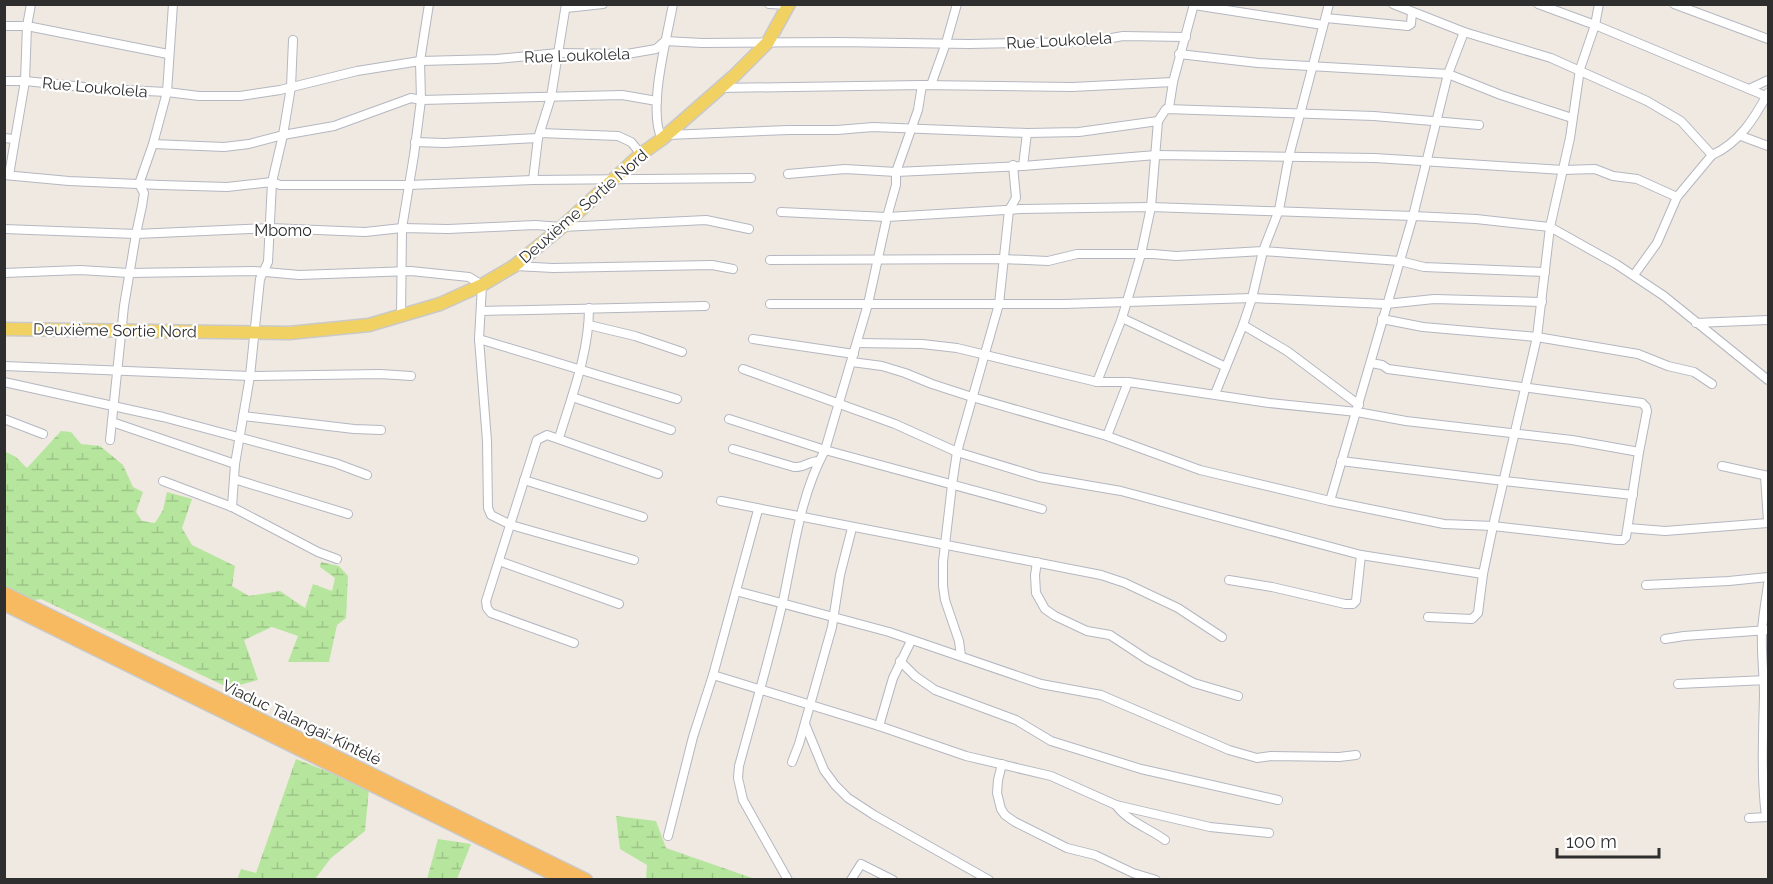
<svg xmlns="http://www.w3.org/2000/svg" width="1773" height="884" font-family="Raleway,sans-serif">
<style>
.wetland{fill:url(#wetland-marsh)}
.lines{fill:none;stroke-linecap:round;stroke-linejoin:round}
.minor-casing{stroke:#b4b7c1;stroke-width:10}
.primary-casing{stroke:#c9c9c9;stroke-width:15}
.trunk-casing{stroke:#c9c9c9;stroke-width:15}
.minor{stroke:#fff;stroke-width:8}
.primary{stroke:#f2d163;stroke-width:12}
.trunk{stroke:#f8ba60;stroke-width:12}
.labels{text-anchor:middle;stroke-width:4.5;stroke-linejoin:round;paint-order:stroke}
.street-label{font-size:16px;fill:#2e2e2e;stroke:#fff}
</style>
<defs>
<pattern id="wetland-marsh" width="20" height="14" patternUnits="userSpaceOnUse" patternTransform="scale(1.5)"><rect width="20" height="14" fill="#b6e59e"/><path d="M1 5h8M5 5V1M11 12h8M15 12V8" fill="none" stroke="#9dc588"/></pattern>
</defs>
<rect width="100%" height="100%" fill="#efe9e1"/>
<g class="wetland">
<path d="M61,431l10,1 10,12 19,2 23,19 10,22 10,5 -7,20 6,9 13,2 8,-13 4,-18 25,7 -10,29 10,17 43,21 -3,20 17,10 31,-5 25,17 8,-24 19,7 3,-13 -15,-11 1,-5 18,4 9,10 -2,42 -9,7 -8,37h-41l10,-26 -26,-9 -28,13 14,40 -29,8 -188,-89 -36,6 -1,-154 12,6 11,11z"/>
<path d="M296,759l73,29 -4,43 -34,27 -16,21 -78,1 4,-11 15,4z"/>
<path d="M616,816l40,5 10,27 89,31h-109l1,-14 -27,-16z"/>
<path d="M438,839l33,5 -14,35h-30z"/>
</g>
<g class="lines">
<g class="minor-casing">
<g id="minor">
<path d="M769,4l19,1"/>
<path d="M1393,4l71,28 87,26 96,43 34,20 31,34c27,-12 42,-36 56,-62"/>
<path d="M1538,4l57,21 173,72"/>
<path d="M1674,4l94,35"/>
<path d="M1194,5l129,20"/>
<path d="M566,8l37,-4"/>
<path d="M1326,18l82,8 3,-2 1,-12"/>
<path d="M4,26h23l141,28"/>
<path d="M1179,54l79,9 190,11 53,21 71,23"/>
<path d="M4,81h21l79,8 63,3 32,4h41l40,-6 77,-19 63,-10 77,-2 61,-6 69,1 29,-5 9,-8 37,2 136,-1 131,2 110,-2 22,-2 22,-4 63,1"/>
<path d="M931,85l15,-42 11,-39"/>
<path d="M721,88l201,-3 150,2 101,-5"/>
<path d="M1749,89l19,-9"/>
<path d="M1169,108l4,-26 21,-78"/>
<path d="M540,133l78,3 13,6 10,12"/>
<path d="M668,135l121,-5h48l36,-3 154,6 52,-1 79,-11"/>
<path d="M1741,136l27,10"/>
<path d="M4,138l10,1"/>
<path d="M662,139c-15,-29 5,-101 11,-135"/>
<path d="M415,142l29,1 94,-5"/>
<path d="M153,144l71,3 25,-3 34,-9 51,-9 77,-28 10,2 201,-5 35,6"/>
<path d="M1023,166l4,-33"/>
<path d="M788,174l57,-5 51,3 127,-6 133,-11 219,3 188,12 32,-1 18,7 24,3 40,18"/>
<path d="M4,175l65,6 92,4 66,2 45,-5 8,3h129l124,-5 218,-2"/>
<path d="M9,175l16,-94 2,-55 4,-22"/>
<path d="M533,180l5,-42 13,-41 15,-93"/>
<path d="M781,212l106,5 134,-8 130,-2 262,9 63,3 74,8 66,37 48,32 104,84"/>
<path d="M4,229l132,5 134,-6 95,4 37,-4 46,1 87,-4 27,2 144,-7 43,9"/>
<path d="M770,260l233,-1 45,2 29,-7h76l23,2 87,-5 137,10 24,6 121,5"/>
<path d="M515,266l38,2 159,-3 21,4"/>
<path d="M4,273l76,-3 49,3 125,-2 45,4 112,-4 58,6 13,8 -3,54 198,60"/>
<path d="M1634,275l23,-32 20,-46 35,-42"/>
<path d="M770,304h294l188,-6 134,6 48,-5 108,3"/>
<path d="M481,311l224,-5"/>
<path d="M401,317l1,-89 12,-73 7,-55 -1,-39 9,-57"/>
<path d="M1122,318l104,49"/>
<path d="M1382,319l41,8 114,10 101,17 30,12 26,6 18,12"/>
<path d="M1696,323l72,-3"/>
<path d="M589,325l46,11 47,16"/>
<path d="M1243,325l44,26 72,54"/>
<path d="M479,339l8,102 1,67 3,7 20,10 123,35"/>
<path d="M753,339l101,15"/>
<path d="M852,362l30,4 23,7 27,11 40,13 135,39 93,34 130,31 114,23 49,2 124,14h6l3,-3 13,-85 -67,-12 -166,-19 -49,-9 -88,-9 -141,-21h-31l-140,-34 -35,-4 -65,-1"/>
<path d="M1371,363l11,2 6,4 254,34 4,4 1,4 -8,41"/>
<path d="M4,366l246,10 130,-2 31,2"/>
<path d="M743,369l152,55 62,28 82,25 82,14 240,64 122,19"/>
<path d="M4,382l159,35 172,46 32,12"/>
<path d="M1097,382l25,-64 19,-64 10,-47 7,-86 8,-12 208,7 105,9"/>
<path d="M1215,394l28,-69 9,-27 11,-47 16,-41 10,-54 40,-152"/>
<path d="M572,397l99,33"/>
<path d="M243,416l111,13 27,1"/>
<path d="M4,419l39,15"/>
<path d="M729,419l96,31 217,59"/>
<path d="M112,422l123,42"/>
<path d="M1107,436l21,-54"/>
<path d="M559,438c13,-43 30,-85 30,-130"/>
<path d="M110,440l14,-134 12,-72 6,-28 2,-13 -5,-9 14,-40 14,-52 6,-88"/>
<path d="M733,449l61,18c10,1 15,-6 25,-6"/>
<path d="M1341,461l163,20 129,14"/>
<path d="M1722,466l46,10"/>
<path d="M1765,476l3,45"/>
<path d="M234,479l114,35"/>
<path d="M524,480l119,37"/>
<path d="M163,481l69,26 86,45 19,7"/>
<path d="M721,501l380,74 24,8 53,25 44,29"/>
<path d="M1330,501l83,-285 35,-142 16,-42"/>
<path d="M232,507l3,-43 15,-88 10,-97 8,-17 4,-80 11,-47 8,-48 2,-47"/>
<path d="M1628,528l37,3 103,-8"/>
<path d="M499,561l120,43"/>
<path d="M1037,562l-2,13 1,18 9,16 10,7 32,15 23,4 38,25 46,23 44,13"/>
<path d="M1229,580l43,7 73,17h8l3,-3 5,-46"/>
<path d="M1646,585l83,-4 39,-4"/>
<path d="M736,591l153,41 152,52 60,11 128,55 28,8 14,-2 68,1 17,-2"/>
<path d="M1428,617l44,2 6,-6 5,-39 10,-48 44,-189 13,-110 20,-89 10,-69 15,-44 4,-21"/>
<path d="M1665,639l19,-3 84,-6"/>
<path d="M574,643l-83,-30 -4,-5 -1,-7 51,-161 10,-5 111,39"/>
<path d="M961,656l-2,-15 -14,-41 -2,-14v-24l9,-77 5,-33 42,-148 10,-94 7,-12 -3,-33"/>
<path d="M900,661l15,15 20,14 81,30 35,21 90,28 137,31"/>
<path d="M713,675l166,51 87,30 85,20 65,29 94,22 59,6"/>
<path d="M1678,684l89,-4"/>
<path d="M805,724l19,46 11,15 13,13 26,17 115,65"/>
<path d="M879,726l14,-48 18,-37"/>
<path d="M792,762l7,-18 33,-117 8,-52 12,-47"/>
<path d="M1002,764l-4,16 -1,13 4,16 4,6 10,7 52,26 28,7 38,18 23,7"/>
<path d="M1116,805c12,17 33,23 49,35"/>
<path d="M1766,817c-5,-41 -3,-80 -2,-121 0,-22 -3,-44 -2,-65 1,-16 4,-31 6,-47"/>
<path d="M1749,818l19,-1"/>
<path d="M668,836l25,-99 20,-62 45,-165"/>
<path d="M788,880l-45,-80 -5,-22 1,-12c15,-55 31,-110 44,-165 11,-51 17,-105 42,-151l43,-146 19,-87 9,-32v-13l22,-62 4,-25"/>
<path d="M851,880l10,-16 32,16"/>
</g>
</g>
<g class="primary-casing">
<path id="primary" d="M4,329l285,4 80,-8 71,-21 42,-19 32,-19 48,-39 79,-73 21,-15 72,-63 34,-34 21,-38"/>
</g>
<g class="trunk-casing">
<g id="trunk">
<path d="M4,593l582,287"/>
<path d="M4,604l561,276"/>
</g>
</g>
<use href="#minor" class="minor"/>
<use href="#primary" class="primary"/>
<use href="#trunk" class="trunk"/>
</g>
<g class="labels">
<g class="street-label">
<text transform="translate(1059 40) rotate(-3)" y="6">Rue Loukolela</text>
<text transform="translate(577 55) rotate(-2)" y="6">Rue Loukolela</text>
<text transform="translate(95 87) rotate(5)" y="6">Rue Loukolela</text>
<text transform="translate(583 206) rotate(-41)" y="6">Deuxième Sortie Nord</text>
<text x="283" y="236">Mbomo</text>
<text transform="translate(115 330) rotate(1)" y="6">Deuxième Sortie Nord</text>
<text transform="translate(302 722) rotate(26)" y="6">Viaduc Talangaï-Kintélé</text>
</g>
</g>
<rect width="1773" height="884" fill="none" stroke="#2e2e2e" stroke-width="12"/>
<path d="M1557 848v9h102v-9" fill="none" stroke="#2e2e2e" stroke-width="3"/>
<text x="1566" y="848" font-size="18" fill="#2e2e2e" stroke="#ffffff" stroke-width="4.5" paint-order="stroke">100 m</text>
</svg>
